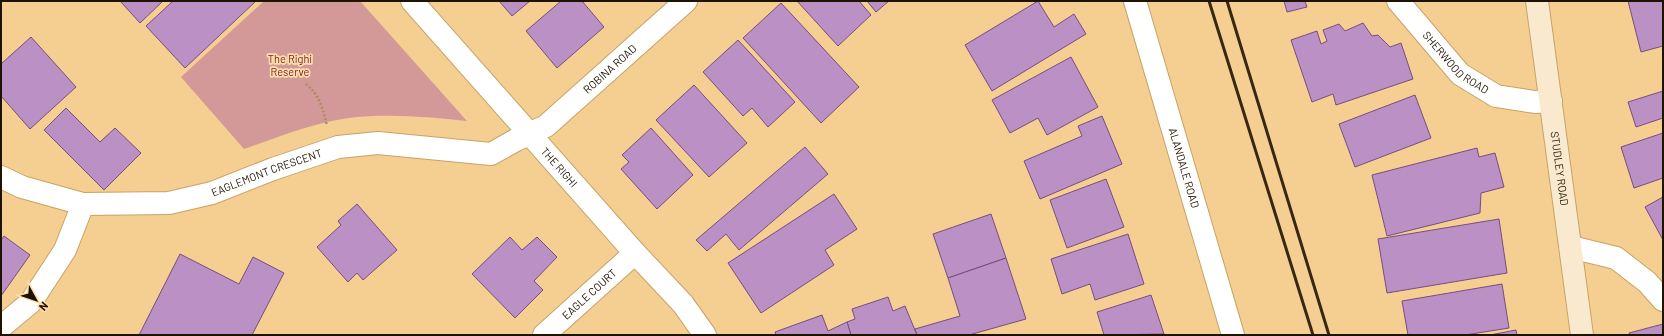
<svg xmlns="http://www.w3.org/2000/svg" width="1664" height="336" font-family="Barlow,sans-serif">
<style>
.green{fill:#d39999}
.building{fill:#ba90c5;stroke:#764e7f}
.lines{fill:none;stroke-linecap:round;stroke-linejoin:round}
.street-casing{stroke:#c7a366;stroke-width:24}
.secondary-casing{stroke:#c7a366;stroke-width:24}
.path{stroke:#ab8e60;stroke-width:2.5;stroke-dasharray:2 2;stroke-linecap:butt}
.street{stroke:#fff;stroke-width:22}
.secondary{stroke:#f9eacf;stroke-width:22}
.rail{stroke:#382811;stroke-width:3}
.labels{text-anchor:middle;stroke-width:3.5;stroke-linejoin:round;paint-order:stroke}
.park-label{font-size:11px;fill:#83212c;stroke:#fcdead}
.street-label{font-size:11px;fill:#201200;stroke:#fcdead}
</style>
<rect width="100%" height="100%" fill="#f5cf92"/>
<path class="green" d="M264,1h96l107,120c-37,-4 -72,-7 -110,-4 -39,4 -76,19 -113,32l-63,-72z"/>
<g class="building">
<path d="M120,1h43l-23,22z"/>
<path d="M173,1h83l-71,67 -39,-42z"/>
<path d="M499,1h31l-18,15z"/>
<path d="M561,1h21l22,26 -47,41 -31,-37z"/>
<path d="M797,1h62l12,14 -33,31z"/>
<path d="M867,1h22l-13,11z"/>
<path d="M1038,1l16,26 20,-13 12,20 -94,57 -27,-46z"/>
<path d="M1284,1h21l2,6 -20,5z"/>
<path d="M1628,1h35v45l-22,6z"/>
<path d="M781,3l78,84 -38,36 -78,-85z"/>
<path d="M1363,23l9,13 6,-1 12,12 11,-4 12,36 -77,26 -3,-11 -21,8 -21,-62 26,-9 4,13 6,-3 -4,-11 16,-6 6,7z"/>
<path d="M31,37l45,50 -46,42 -29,-33v-32z"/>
<path d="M738,40l57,62 -27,25 -16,-19 -9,8 -40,-44z"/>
<path d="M1071,57l27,50 -51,28 -9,-17 -28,15 -18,-33z"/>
<path d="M694,85l53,58 -38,34 -53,-57z"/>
<path d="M1663,91v27l-27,9 -8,-25z"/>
<path d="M1415,95l16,43 -76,29 -16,-43z"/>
<path d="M66,108l34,34 15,-14 26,25 -37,37 -60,-60z"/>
<path d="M1102,116l20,48 -82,35 -16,-38 58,-25 -4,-10z"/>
<path d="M651,128l42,47 -36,34 -36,-40 8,-7 -7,-7z"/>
<path d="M1663,133v45l-29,10 -13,-41z"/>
<path d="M805,147l23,27 -89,76 -13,-16 -19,17 -11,-11z"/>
<path d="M1477,148l2,9 16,-4 9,34 -23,6 -1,20 -93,23 -15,-61z"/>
<path d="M1106,179l18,48 -57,21 -17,-48z"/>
<path d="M834,194l23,35 -32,21 9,15 -73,48 -33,-50z"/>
<path d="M1663,197v43l-18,-33z"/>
<path d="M357,204l40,46 -34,30 -6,-7 -9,9 -31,-35 24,-22 -3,-4z"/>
<path d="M991,214l15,44 -58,20 -15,-44z"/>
<path d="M1499,219l8,54 -120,20 -9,-54z"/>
<path d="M1128,234l16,50 -49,16 -5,-16 -28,10 -11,-35z"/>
<path d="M4,236l26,19 -29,41v-56z"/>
<path d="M510,237l12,13 15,-13 20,20 -23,24 9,9 -28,28 -43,-44z"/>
<path d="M180,254l59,30 14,-27 31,16 -32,62h-113z"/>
<path d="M1006,258l20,61 -57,16h-52l-2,-6 45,-13 -12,-38z"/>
<path d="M1502,284l7,44 -44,7h-57l-6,-34z"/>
<path d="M1151,295l13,39 -60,1 -7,-23z"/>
<path d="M888,297l5,14 12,-5 12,29h-66l-4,-13 8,-3 -3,-10z"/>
<path d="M822,315l6,16 19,-9 4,13h-75l-1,-3z"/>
<path d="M1663,324v11h-33l-1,-2z"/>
<path d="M1516,330l1,5h-27z"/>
</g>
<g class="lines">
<g class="street-casing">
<g id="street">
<path id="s1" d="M412,1l223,252 48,51 22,31"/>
<path id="s2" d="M1135,1l98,334"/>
<path id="s3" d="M1398,1l62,73 36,22 39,6 16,-1"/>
<path id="s4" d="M1,177l21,10 61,17 86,-1 43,-10 61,-24 65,-22 40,-4 113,11 25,-14 30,-14 140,-125"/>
<path d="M1571,247l45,11 31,24 16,18"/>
<path d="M1,327l30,-25 34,-52 18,-46"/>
<path id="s5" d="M544,335l91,-82"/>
</g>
</g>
<g class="secondary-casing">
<g id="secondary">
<path id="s6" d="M1537,1l45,334"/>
</g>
</g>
<path class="path" d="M306,84c14,11 17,26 21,42"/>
<use href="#street" class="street"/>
<use href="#secondary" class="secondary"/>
<g class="rail">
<path d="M1209,1l104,334"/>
<path d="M1227,1l102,334"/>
</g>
</g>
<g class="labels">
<g class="park-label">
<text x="290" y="63">The Righi<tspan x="290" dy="13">Reserve</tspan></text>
</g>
<g class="street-label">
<text dy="4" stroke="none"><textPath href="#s3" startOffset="85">SHERWOOD ROAD</textPath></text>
<text dy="4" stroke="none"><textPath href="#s4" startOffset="652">ROBINA ROAD</textPath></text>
<text dy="4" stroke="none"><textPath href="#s1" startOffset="222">THE RIGHI</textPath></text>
<text dy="4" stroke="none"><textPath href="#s2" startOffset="174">ALANDALE ROAD</textPath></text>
<text dy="4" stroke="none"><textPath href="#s6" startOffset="169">STUDLEY ROAD</textPath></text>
<text dy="4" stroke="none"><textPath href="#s4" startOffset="275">EAGLEMONT CRESCENT</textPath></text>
<text dy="4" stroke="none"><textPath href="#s5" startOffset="61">EAGLE COURT</textPath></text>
</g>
</g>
<rect width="1664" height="336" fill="none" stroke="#201200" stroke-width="4"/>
<g transform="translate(36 300) rotate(130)" stroke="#fcdead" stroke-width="3" paint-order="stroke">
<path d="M0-3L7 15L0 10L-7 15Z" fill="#201200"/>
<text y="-6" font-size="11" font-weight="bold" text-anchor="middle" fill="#201200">N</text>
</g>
</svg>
